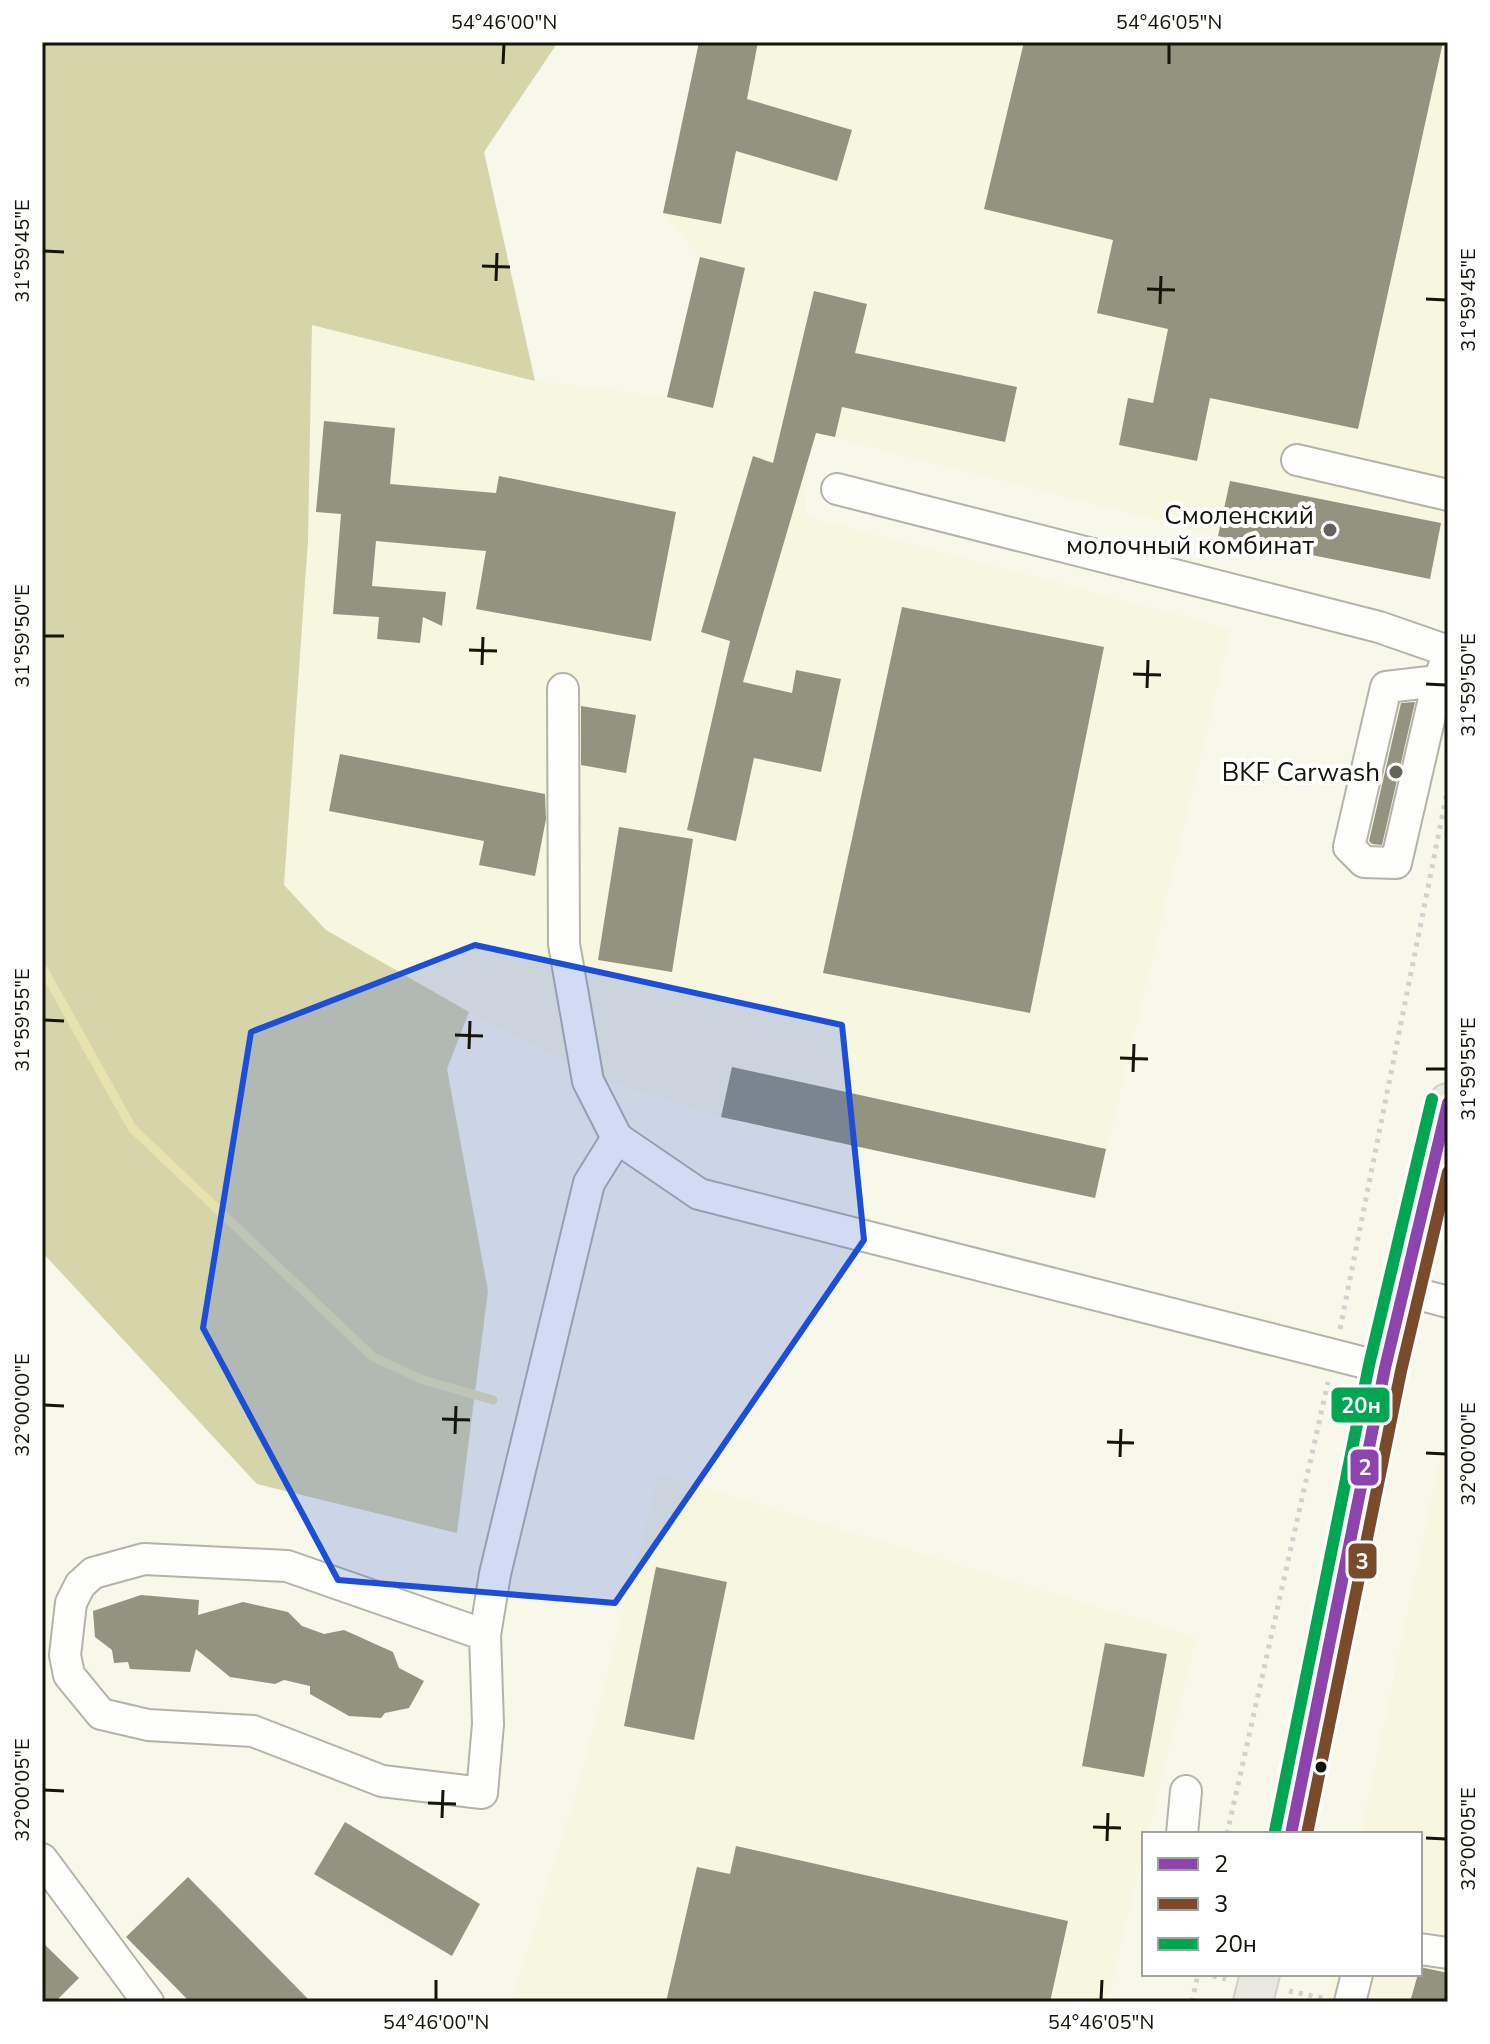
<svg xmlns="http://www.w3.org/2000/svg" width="1490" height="2044" font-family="'Nunito Sans',sans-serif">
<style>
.built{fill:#f7f6df}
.forest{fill:#d6d4a9}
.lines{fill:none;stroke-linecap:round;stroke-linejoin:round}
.stream{stroke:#e6e3ae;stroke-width:9}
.building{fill:#93937f}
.minor-casing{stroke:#b3b3a9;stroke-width:34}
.major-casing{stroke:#d1d1cc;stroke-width:42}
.path{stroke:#d1d1cd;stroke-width:5;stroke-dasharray:4 6;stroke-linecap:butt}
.minor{stroke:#fefefc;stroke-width:30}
.major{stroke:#e9e9df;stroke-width:38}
.bus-1-casing{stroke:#fff;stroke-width:18}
.bus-2-casing{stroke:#fff;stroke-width:18}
.bus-3-casing{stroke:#fff;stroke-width:18}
.bus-1{stroke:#8e44ad;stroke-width:12}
.bus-2{stroke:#7a4b2a;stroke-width:12}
.bus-3{stroke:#00a651;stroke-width:12}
.marked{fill:#1d4ed8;fill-opacity:0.2;stroke:#1d4ed8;stroke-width:6;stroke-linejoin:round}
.ticks{fill:none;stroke:#14140b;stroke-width:3}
.poi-dot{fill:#636359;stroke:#fff;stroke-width:3}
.bus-dot{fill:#14140b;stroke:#fff;stroke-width:3}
.labels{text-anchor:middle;stroke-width:8;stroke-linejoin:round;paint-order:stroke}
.poi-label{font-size:26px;fill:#14140b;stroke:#fff;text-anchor:end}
.line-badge{stroke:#fff;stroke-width:3}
.badge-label{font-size:22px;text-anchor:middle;font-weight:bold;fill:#fff}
.neatline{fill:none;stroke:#14140b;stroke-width:3}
.ticks-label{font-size:20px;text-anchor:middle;fill:#14140b}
</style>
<rect width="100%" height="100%" fill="#f7f7ea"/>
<g class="built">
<path d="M699,42h749v459l-18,78 -212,-43 -409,-105 -4,85 426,113 -136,569 -374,-81 -117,-37 -135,-68 -143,-82 -42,-45 24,-345 4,-215 223,56 132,16 33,-140 -37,-44z"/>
<path d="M1448,1421v581h-122l6,-28h88v-140h-59z"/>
<path d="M659,1474l537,163 -48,197h-4v17l-37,151h-595l71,-232z"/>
</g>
<path class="forest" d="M42,42h516l-74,110 51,229 -223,-56 -4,215 -24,345 42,45 143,82 -22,57 41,222 -31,242 -200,-49 -215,-232z"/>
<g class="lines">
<path class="stream" d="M42,967l90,161 241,229 50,23 70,20"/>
</g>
<g class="building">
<path d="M699,42h59l-11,57 105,31 -15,51 -101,-30 -15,73 -58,-11z"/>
<path d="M1024,42h419l-85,387 -148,-31 -13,63 -78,-16 9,-47 25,5 15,-74 -71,-16 16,-73 -129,-31z"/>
<path d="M700,257l45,11 -32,140 -46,-11z"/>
<path d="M814,291l53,13 -12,49 162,34 -12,55 -163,-35 -7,30 -19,-4 -73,249 49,11 4,-23 45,9 -20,93 -67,-14 -18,83 -49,-11 43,-189 -29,-9 52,-176 20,7z"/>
<path d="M324,421l71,7 -5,56 106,9 3,-17 177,36 -25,129 -175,-32 10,-58 -110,-10 -4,45 74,6 -4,34 -19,-9 -3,26 -43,-4 2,-22 -46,-3 8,-100 -25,-2z"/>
<path d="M1230,481l211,42 -11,56 -212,-43z"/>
<path d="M902,607l202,40 -74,366 -207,-40z"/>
<path d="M1415,702l-33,143 -10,-1 -3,-3 32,-138z"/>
<path d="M581,706l55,9 -10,58 -45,-8z"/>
<path d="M340,754l205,40 1,25 -11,57 -56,-11 5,-24 -155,-30z"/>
<path d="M619,827l74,12 -21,133 -74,-12z"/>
<path d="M732,1067l374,82 -11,49 -374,-81z"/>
<path d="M656,1567l71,15 -33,158 -70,-14z"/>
<path d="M141,1595l58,5 -1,15 45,-13 45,10 14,14 22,8 20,-4 49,22 6,16 25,13 -15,27 -24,5 -4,5 -32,-2 -39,-22v-8l-26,-6 -9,4 -45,-7 -34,-28 -6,23 -60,-3 -2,-7 -14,1 -2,-13 -17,-13 -2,-26z"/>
<path d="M1105,1643l62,11 -23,123 -62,-11z"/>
<path d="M345,1822l135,82 -28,52 -138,-82z"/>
<path d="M736,1846l332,75 -18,81h-384l31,-135 33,7z"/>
<path d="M188,1877l123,125h-121l-64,-65z"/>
<path d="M42,1942l37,36 -24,24h-13z"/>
<path d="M1420,1967l28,6v29h-38z"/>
</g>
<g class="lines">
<g class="minor-casing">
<g id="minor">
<path d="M1297,460l151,35"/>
<path d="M837,489l542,138 69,24"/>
<path d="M1438,681l-52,6 -37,160 15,15 32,1 42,-182 10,-24"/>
<path d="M563,689l1,255 24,137 29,57 82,56 686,174"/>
<path d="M1403,1290l45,12"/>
<path d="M485,1635l-198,-69 -143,-7 -51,14 -13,12 -9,18 -6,52 4,20 32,39 47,11 105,6 129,50 100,12 6,-69 -3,-89 10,-61 94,-391 28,-45"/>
<path d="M1182,1834l4,-43"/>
<path d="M42,1859l106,143"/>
<path d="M1420,1949l28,4"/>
<path d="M1350,2002l7,-28"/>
</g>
</g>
<g class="major-casing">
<g id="major">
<path d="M1291,1834l94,-466 63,-265"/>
<path d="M1253,2002l7,-28"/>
</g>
</g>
<g class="path">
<path d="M1340,1329l108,-542"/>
<path d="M1227,1834l101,-452"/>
<path d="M1203,1974l23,5"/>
<path d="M1289,1991l34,7"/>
<path d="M1192,2002l6,-28"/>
</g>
<use href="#minor" class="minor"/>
<use href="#major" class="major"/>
<g class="bus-1-casing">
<path id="bus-1" d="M1291,1834l94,-466 63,-265"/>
</g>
<g class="bus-2-casing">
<path id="bus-2" d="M1307,1834l94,-463 47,-199"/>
</g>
<g class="bus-3-casing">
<path id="bus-3" d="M1275,1831l94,-466 63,-266"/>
</g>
<use href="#bus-1" class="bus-1"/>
<use href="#bus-2" class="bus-2"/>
<use href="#bus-3" class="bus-3"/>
</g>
<path class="marked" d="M475,945l367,80 22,215 -249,363 -277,-23 -135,-252 48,-296z"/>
<path class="ticks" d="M503,64l1,-20M1169,64v-20M44,251l20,1M482,266l28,1M496,281l1,-28M1147,289l28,1M1426,299l20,1M1160,304l1,-28M44,636h20M469,650l28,1M482,665l1,-28M1133,674l28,1M1426,684l20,1M1147,688l1,-28M44,1020l20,1M455,1035l28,1M469,1049l1,-28M1120,1058l28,1M1426,1069h20M1133,1072l1,-28M44,1405l20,1M442,1419l28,1M455,1434l1,-28M1107,1442l27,1M1426,1453l20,1M1120,1457l1,-28M44,1790l20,1M428,1803l28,1M442,1818l1,-28M1093,1827l28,1M1426,1838l20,1M1107,1841l1,-28M436,2000v-20M1101,2000l1,-20"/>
<g class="poi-dot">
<circle cx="1330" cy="530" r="8"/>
<circle cx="1396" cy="772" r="8"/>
</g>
<circle class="bus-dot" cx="1321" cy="1767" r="7"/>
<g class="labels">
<g class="poi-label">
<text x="1314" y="524">Смоленский<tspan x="1314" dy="30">молочный комбинат</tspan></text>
<text x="1380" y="781">BKF Carwash</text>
</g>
</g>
<g class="line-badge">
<rect x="1330" y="1386" width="61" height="38" rx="8" fill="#00a651"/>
<rect x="1349" y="1448" width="31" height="39" rx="8" fill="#8e44ad"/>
<rect x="1347" y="1542" width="31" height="38" rx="8" fill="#7a4b2a"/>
</g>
<g class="badge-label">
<text x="1361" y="1413">20н</text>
<text x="1365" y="1475">2</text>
<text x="1362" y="1569">3</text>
</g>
<rect width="1490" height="2044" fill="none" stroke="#ffffff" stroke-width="88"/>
<rect x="1142" y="1832" width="280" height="144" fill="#ffffff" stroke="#a1a19d" stroke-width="2"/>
<rect x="1158" y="1858" width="40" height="12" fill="#8e44ad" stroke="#a1a19d" stroke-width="2"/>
<text x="1214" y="1872" font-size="24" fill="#14140b">2</text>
<rect x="1158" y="1898" width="40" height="12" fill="#7a4b2a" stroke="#a1a19d" stroke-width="2"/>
<text x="1214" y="1912" font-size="24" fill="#14140b">3</text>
<rect x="1158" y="1938" width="40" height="12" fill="#00a651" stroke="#a1a19d" stroke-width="2"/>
<text x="1214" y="1952" font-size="24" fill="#14140b">20н</text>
<rect x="44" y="44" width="1402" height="1956" class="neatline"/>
<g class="ticks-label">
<text x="504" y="29">54°46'00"N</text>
<text x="1169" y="29">54°46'05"N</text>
<text transform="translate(22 251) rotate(-90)" y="7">31°59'45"E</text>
<text transform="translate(1468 300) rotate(-90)" y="7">31°59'45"E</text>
<text transform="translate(22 636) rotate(-90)" y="7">31°59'50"E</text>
<text transform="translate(1468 685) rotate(-90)" y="7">31°59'50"E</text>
<text transform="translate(22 1020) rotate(-90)" y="7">31°59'55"E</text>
<text transform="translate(1468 1069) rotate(-90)" y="7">31°59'55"E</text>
<text transform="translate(22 1405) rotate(-90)" y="7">32°00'00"E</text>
<text transform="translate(1468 1454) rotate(-90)" y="7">32°00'00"E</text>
<text transform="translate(22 1790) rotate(-90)" y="7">32°00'05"E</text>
<text transform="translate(1468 1839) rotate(-90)" y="7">32°00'05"E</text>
<text x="436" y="2029">54°46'00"N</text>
<text x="1101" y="2029">54°46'05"N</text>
</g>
</svg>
